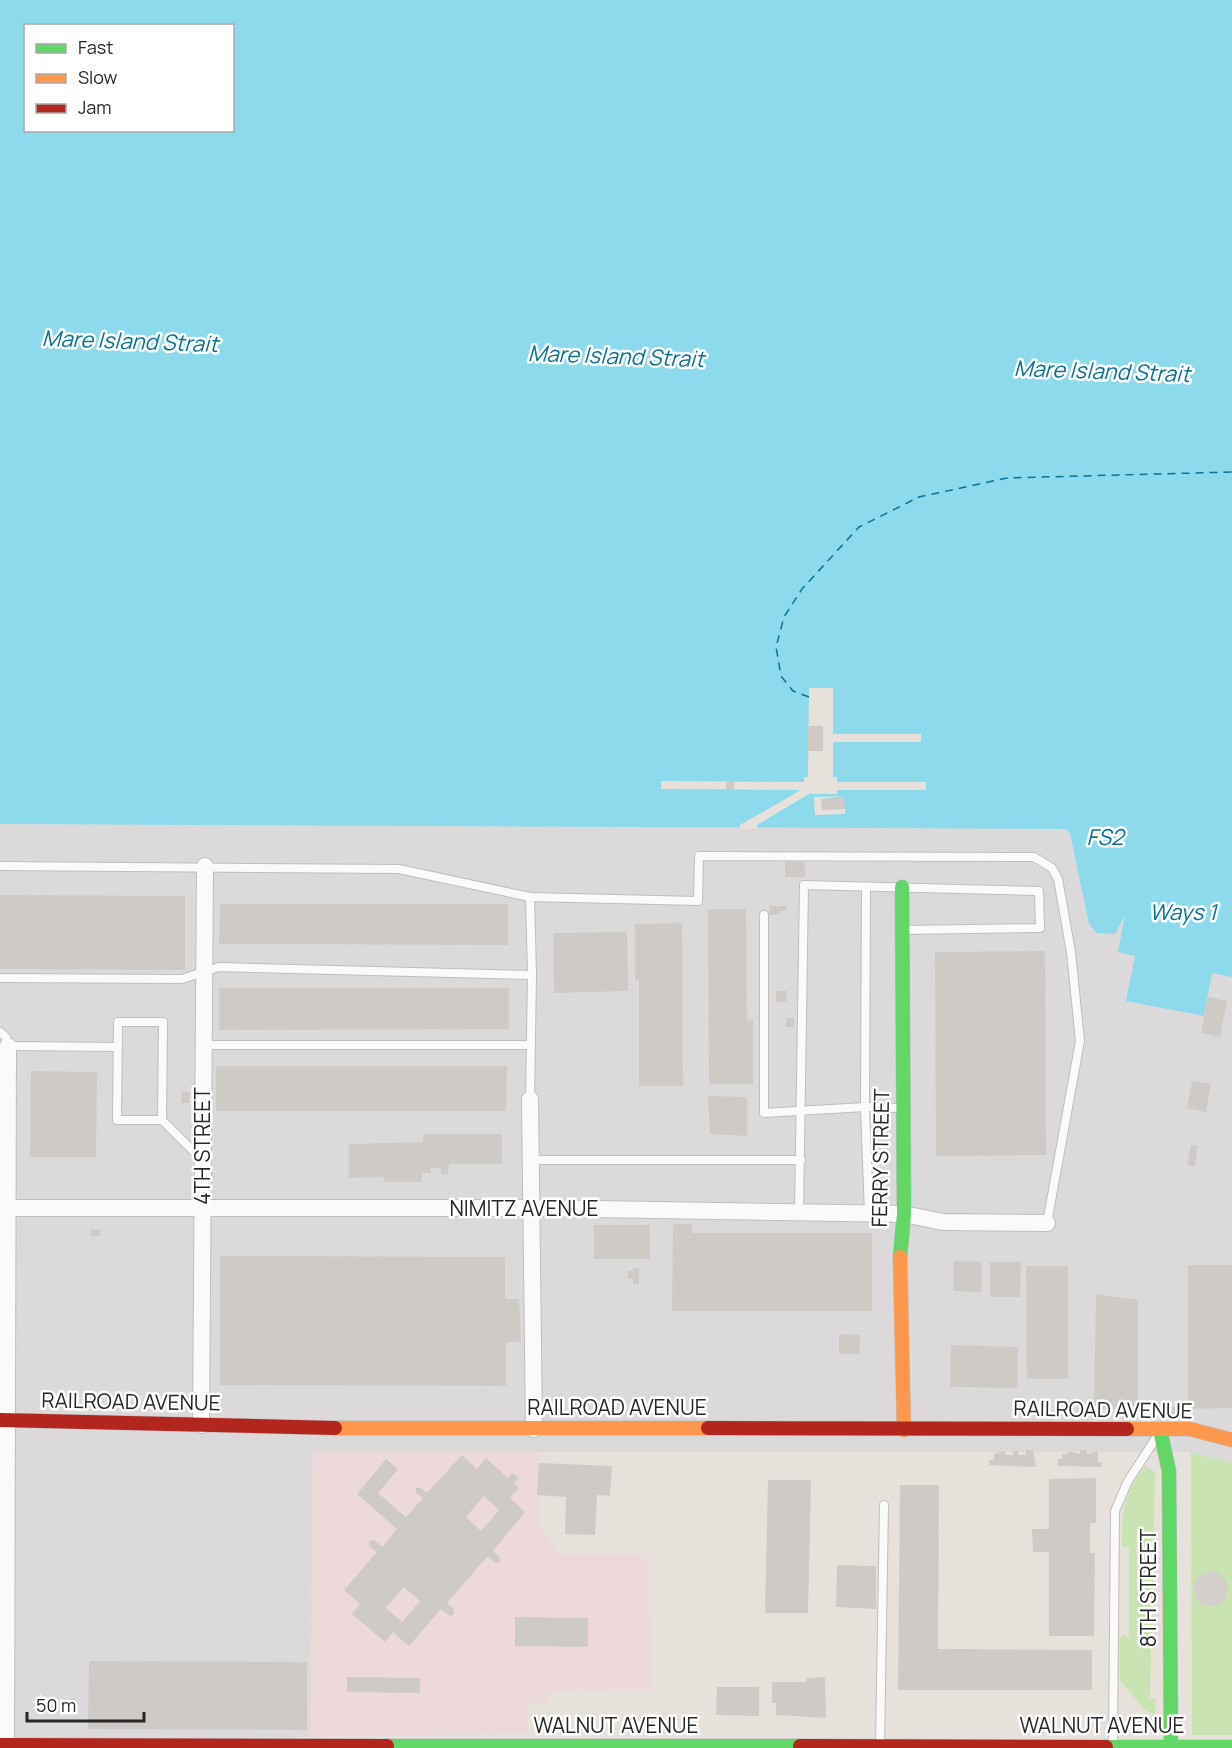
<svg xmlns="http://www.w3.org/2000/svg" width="1232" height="1748" font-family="Manrope,sans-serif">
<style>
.industrial{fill:#dcd9db}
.medical{fill:#edd9d9}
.green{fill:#cae3b2}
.plaza{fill:#d4cfca}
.water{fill:#8cdaeb;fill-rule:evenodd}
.pier{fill:#e6e1db}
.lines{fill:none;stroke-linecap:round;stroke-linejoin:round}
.ferry{stroke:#097299;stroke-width:1.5;stroke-dasharray:8 6;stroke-linecap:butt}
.building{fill:#cecbc7;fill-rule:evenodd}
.lane-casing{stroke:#bfbdbd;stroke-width:10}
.street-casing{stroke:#bfbdbd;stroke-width:18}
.fast-casing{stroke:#bfbdbd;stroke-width:15}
.slow-casing{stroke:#bfbdbd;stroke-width:15}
.jam-casing{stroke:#bfbdbd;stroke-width:15}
.lane{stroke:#fbfafa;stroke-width:8}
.street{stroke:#fbfafa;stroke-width:16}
.fast{stroke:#63d668;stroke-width:14}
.slow{stroke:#ff974d;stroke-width:14}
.jam{stroke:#b3261e;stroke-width:14}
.labels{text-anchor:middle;stroke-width:5;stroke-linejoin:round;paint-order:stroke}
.street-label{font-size:21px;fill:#272727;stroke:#fff}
.water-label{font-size:22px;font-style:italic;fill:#097299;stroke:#fff}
</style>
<rect width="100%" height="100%" fill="#e6e1db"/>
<path class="industrial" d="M0,824l1066,5 4,4 19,91 143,-55v594l-41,-11h-878l-3,285 -310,11z"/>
<path class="medical" d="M313,1452h226v76l22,27h80l8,8 2,126 -103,2v11l-20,1v30l-218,4z"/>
<g class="green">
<path d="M1191,1452l41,11v272h-40z"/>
<path d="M1145,1466l10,6 -5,226 6,1 -1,16 -10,-5 -25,-30v-41l3,-4 6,3v-91h-7c0,-35 1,-52 23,-81z"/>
</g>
<circle class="plaza" cx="1211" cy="1589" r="17"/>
<path class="water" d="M0,0h1232v977l-20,-4 -8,43 -78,-15 9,-45 -17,-4 7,-37 -10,19 -18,-1 -8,-9 -19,-91 -4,-4 -1066,-5zM26,26h206v104h-206z"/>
<g class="pier">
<path d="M809,688h24v46h88v8h-88v35h4v5h89v8h-89v4h-28l-52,31v4h-17v-4l61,-35 -140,-1v-8l143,1v-5h4z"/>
<path d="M844,796l-22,3v10h23v5l-30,1 -1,-18z"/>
</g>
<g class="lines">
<path class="ferry" d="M809,697l-16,-6 -12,-15 -5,-29 8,-30 18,-28 57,-62 60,-30 88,-19 225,-6"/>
</g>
<g class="building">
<rect x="808" y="726" width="15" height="25"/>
<rect x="726" y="781" width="8" height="9"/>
<path d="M844,798l1,11 -23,1 -1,-11z"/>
<path d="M785,861l20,1v15h-20z"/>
<path d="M0,895l185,1v74l-185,-1z"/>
<path d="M220,904h288v41l-289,-1z"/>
<path d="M770,906h16v5h-6l-1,4h-10z"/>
<path d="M708,909h38l1,112 6,-1v64h-44z"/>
<path d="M682,923l1,163h-44v-106h-4v-56z"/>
<path d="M627,932l1,59 -74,2 -1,-60z"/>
<path d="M1045,951l1,204 -110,1 -1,-204z"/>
<path d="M219,988h290v41l-290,1z"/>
<path d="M776,991h11l-1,11h-10z"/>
<path d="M1208,997l19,4 -7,36 -19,-4z"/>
<rect x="786" y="1018" width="8" height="9"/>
<path d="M216,1066h291l-1,45h-290z"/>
<path d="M31,1071l66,1 -1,85h-66z"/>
<path d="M1192,1081l19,3 -5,28 -19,-4z"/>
<path d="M182,1091l8,1 -1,11h-8z"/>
<path d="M708,1096l39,1v39l-37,-2z"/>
<path d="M423,1134h79v30h-53l-1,10h-7v-6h-10v5h-9v9h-38v-5l-35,1v-34l74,-2z"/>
<path d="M1191,1145l7,1 -3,20 -8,-1z"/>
<path d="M673,1224h19v9h180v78h-200z"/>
<rect x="594" y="1225" width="56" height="34"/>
<rect x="91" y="1229" width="9" height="7"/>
<path d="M220,1256l285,1v42h14l2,43h-15v44l-286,-1z"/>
<path d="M954,1261l28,1 -1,30 -28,-1z"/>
<path d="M990,1262h31l-1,35h-30z"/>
<path d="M1188,1265h44v143l-44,1z"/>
<path d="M1026,1266h42v113h-41z"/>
<path d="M633,1268h6v16h-6v-5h-5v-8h5z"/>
<path d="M1096,1294l42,6v109h-44z"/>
<path d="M839,1334l21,1 -1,19h-20z"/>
<path d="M951,1345l67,2 -1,41 -67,-1z"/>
<rect x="1162" y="1407" width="14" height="7"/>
<path d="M1026,1450h7l3,17 -47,-2v-5h5v-6l11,-3v4h8v-4h5v4h8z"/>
<path d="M1080,1450h7v4l11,-3v11h4v5l-45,-1 1,-7h4v-5h6v-3l12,3z"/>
<path d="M462,1455l15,14 9,-11 22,20 4,-5 7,5 -5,5 5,5 -9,10 15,14 -32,39 7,6v5l-5,1 -7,-7 -41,47 7,6v6l-4,1 -9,-7 -32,37 -16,-14 -8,10 -33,-28 8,-10 -16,-14 33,-38 -8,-6 1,-5 4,-1 8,7 15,-18 -40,-35 29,-35 12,10 -20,24 28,24 17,-19 -7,-5v-5h5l6,5zM484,1496l15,14 -18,21 -15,-14zM404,1587l16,14 -18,21 -16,-14z"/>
<path d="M539,1463l73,3 -2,30 -13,-1 -2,40 -30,-1 1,-37 -29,-2z"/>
<path d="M1096,1478v45h-6v30h5l-1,83h-45v-84h-16l-1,-23h17v-50z"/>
<path d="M768,1480h43l-3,133h-43z"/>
<path d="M900,1485h39l-1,164 154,1v40h-194z"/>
<path d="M837,1565l39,1v43l-40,-2z"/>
<path d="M515,1617l73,1v29l-73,-1z"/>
<path d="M89,1661l218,1v68l-219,-1z"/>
<path d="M347,1677l73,1v15l-73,-1z"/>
<path d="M825,1677l1,41 -50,-3v-12h-4v-21h34v-4z"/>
<path d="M717,1687h42v29l-43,-1z"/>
</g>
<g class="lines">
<g class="lane-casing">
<g id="lane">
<path d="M0,866l399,3 131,28 168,4 1,-45 335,1 18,11 6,11 13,73 9,89 -33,182"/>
<path d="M866,887l-1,220 4,107"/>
<path d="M764,915v198l101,-6 37,1"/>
<path d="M0,978l182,1 37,-12 313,8"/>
<path d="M118,1022h45l-1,98h-45z"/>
<path d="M0,1032l6,5 2,9 110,1"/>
<path d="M204,1045h327"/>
<path d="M530,1099l2,-124 -2,-78"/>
<path d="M162,1120l40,40"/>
<path d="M531,1160h270"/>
<path d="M799,1213l5,-328 235,6 1,37 -137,2"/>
<path d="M1113,1746l2,-235 13,-30 30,-46"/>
<path d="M880,1747l4,-242"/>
</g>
</g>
<g class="street-casing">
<g id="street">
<path d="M530,1099l4,330"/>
<path d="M0,1208h531l373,6 39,8 104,1"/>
<path d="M201,1425l4,-559"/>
<path d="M6,1748l2,-702"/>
</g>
</g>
<g class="fast-casing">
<g id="fast">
<path d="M900,1257l4,-43 -2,-327"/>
<path d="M1160,1430l9,41 2,276"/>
<path d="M387,1746h413"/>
<path d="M1106,1747h126"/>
</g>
</g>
<g class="slow-casing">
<g id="slow">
<path d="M900,1257l4,173"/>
<path d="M335,1428h373"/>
<path d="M1127,1429h63l42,11"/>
</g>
</g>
<g class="jam-casing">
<g id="jam">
<path d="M0,1420l335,8"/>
<path d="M708,1428l419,1"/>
<path d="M0,1745l387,1"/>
<path d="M800,1746l306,1"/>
</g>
</g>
<use href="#lane" class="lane"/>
<use href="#street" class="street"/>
<use href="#fast" class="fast"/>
<use href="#slow" class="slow"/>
<use href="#jam" class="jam"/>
</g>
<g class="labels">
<g class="street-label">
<text transform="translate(203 1146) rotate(-90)" y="7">4TH STREET</text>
<text transform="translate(881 1158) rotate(-89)" y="7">FERRY STREET</text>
<text x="524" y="1216">NIMITZ AVENUE</text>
<text transform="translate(131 1402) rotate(1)" y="7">RAILROAD AVENUE</text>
<text x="617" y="1415">RAILROAD AVENUE</text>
<text transform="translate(1103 1410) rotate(1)" y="7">RAILROAD AVENUE</text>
<text transform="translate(1149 1588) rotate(-90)" y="7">8TH STREET</text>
<text x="616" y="1733">WALNUT AVENUE</text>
<text x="1102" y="1733">WALNUT AVENUE</text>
</g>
<g class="water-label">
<text transform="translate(130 341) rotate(2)" y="8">Mare Island Strait</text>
<text transform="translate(616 356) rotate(2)" y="8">Mare Island Strait</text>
<text transform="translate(1102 371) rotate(2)" y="8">Mare Island Strait</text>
<text x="1105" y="845">FS2</text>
<text x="1183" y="920">Ways 1</text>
</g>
</g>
<rect x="24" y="24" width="210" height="108" fill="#ffffff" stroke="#a9a9a9" stroke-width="1.5"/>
<rect x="36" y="44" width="30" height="9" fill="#63d668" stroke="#a9a9a9" stroke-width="1.5"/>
<text x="78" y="54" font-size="18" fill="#272727">Fast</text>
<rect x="36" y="74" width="30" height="9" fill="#ff974d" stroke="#a9a9a9" stroke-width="1.5"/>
<text x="78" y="84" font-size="18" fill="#272727">Slow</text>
<rect x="36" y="104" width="30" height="9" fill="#b3261e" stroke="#a9a9a9" stroke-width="1.5"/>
<text x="78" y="114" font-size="18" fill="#272727">Jam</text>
<path d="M27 1712v9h117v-9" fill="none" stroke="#272727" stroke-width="3"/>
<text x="36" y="1712" font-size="18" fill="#272727" stroke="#ffffff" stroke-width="4.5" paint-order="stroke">50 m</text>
</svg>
